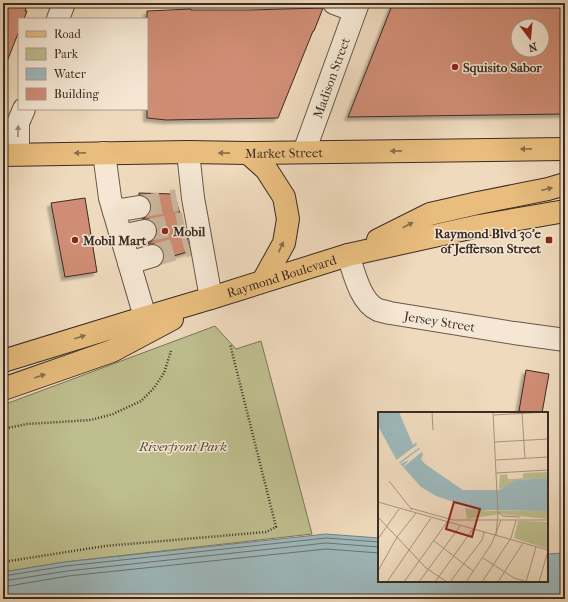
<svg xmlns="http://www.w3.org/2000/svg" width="568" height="602" font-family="'IM FELL French Canon',serif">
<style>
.green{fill:#bebe8e;stroke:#7c7559}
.water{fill:#9db8bb;stroke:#76807f}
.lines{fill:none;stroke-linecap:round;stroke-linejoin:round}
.shore{stroke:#6c7270;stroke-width:1}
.building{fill:#d08d75;stroke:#3b2c24;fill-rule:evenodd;filter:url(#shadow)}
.minor-tunnel{stroke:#cbb79e;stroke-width:22;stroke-dasharray:22 11;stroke-linecap:butt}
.minor-casing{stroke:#68584a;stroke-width:24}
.major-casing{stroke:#3b2c24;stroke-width:24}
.path{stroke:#3b2c24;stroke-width:2.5;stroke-dasharray:1 2;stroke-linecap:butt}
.minor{stroke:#f5e7d4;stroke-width:22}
.major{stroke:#e8bd7e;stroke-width:22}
.oneway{fill:#988a7c}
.oneway2{fill:#896d4c}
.poi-dot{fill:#8f2418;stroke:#f5e7d4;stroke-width:1.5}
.labels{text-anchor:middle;stroke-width:3;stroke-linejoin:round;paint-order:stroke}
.poi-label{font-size:13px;font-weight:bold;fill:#3b2c24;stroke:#f5e7d4;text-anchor:start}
.street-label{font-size:13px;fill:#3b2c24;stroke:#f5e7d4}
.park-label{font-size:13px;font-style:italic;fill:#554939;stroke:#f5e7d4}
.inset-road{fill:none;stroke:#a79480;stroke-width:1}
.view{fill:#8f2418;fill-opacity:0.15;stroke:#8f2418;stroke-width:2}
.inset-edge{fill:none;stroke:#3b2c24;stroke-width:2}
</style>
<defs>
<filter id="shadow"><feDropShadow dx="-3.5" dy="3.5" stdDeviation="1" flood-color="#0004"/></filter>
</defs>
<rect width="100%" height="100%" fill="#efdabd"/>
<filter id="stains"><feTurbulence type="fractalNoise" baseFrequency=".005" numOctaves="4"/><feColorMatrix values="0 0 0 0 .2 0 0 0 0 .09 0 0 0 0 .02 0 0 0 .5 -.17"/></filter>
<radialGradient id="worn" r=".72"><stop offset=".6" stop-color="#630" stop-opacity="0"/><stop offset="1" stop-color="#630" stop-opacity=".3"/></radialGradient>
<path class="green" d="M215,326l21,23 25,-8 51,193 -247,28 -62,10v-167z"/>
<path class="water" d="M326,534l53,4v43h168v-27l18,-1v46h-562v-27l62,-10z"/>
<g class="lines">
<g class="shore">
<path d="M3,576l63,-10 260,-28 53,4"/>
<path d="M3,581l64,-10 259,-28 53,4"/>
<path d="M3,587l65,-11 258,-27 53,4"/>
</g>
</g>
<g class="building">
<path d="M3,3h25l-3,8h2l-3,8h-5v12l-15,38 -1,-1z"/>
<path d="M393,3h172v111l-217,3zM518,26h24v24h-24z"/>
<path d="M323,8l-9,23h-1l-35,87 -112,2 -19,-2v-107l44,-2v1h58z"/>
<path d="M139,193l35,1 13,43 3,14 -26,8v-7l-4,-5 -6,-3h-5l-1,-1 6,-3 3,-5v-6l-3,-7 -5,-3h-7l5,-3 3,-4 1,-7 -3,-6 -4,-3 -5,-1z"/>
<path d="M85,198l12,74 -32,5 -14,-74z"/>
<path d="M526,370l23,4 -7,39h-11l-12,-2z"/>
</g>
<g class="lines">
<g class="minor-tunnel">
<path d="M139,207l38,-7"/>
<path d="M145,231l39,-8"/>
<path d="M152,256l37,-11"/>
</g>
<g class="minor-casing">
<g id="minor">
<path d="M334,3l21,8"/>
<path d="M58,19l6,-16"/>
<path d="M188,152l5,46 4,22 14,78"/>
<path id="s1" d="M304,152l54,-149"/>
<path d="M104,153l6,45 35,119"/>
<path d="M18,154v-31l6,-14"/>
<path d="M114,211l25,-4"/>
<path d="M121,236l24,-5"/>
<path id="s2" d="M348,255c6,17 12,47 30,55 4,1 8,2 12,3l124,20 51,7"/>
<path d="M129,263l23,-7"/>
</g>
</g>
<g class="major-casing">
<g id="major">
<path d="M248,153l18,16 18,28 4,22 -4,24 -21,38"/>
<path id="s3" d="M3,155l185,-3 60,1 317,-4"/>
<path d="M378,240l52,-26 48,-11 70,-14 17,-5"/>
<path id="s4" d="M3,361l127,-39 81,-24 137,-43 131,-29 86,-15"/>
<path d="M3,389l109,-38 60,-32"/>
</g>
</g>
<g class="path">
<path d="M3,429l24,-5 64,-4 22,-6 28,-13 13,-13 10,-15 7,-22"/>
<path d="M3,562l102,-16 161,-14 10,-5 -46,-183"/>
</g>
<use href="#minor" class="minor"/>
<use href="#major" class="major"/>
</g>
<defs><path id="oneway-solid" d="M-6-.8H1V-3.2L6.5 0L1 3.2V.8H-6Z"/></defs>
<use class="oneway" href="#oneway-solid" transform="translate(18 131) rotate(-88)"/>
<g class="oneway2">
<use href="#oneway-solid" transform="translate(526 149) rotate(179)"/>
<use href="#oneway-solid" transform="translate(396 151) rotate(179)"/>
<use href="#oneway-solid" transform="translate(80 153) rotate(179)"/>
<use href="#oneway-solid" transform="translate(224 153) rotate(-179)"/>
<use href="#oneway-solid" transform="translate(547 189) rotate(-14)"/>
<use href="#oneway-solid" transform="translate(408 225) rotate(-27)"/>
<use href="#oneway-solid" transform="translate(281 247) rotate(-65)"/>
<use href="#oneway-solid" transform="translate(80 337) rotate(-17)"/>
<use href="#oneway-solid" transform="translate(40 376) rotate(-19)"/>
</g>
<g class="poi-dot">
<circle cx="455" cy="67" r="4"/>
<circle cx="165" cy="231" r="4"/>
<circle cx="75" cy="240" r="4"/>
<rect x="545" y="236" width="8" height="8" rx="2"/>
</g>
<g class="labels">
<g class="poi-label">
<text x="463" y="72">Squisito Sabor</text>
<text x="173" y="236">Mobil</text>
<text x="541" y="238" text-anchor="end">Raymond Blvd 30'e<tspan x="541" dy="15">of Jefferson Street</tspan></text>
<text x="83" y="245">Mobil Mart</text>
</g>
<g class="street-label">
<text dy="5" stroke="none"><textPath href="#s1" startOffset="79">Madison Street</textPath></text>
<text dy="5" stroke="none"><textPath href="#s3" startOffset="281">Market Street</textPath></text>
<text dy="5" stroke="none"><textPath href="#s4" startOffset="291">Raymond Boulevard</textPath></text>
<text dy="5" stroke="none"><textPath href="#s2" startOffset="127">Jersey Street</textPath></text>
</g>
<g class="park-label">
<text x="183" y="451">Riverfront Park</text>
</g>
</g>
<g transform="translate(378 412)">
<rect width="170" height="170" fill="#efdabd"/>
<path d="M170,60v6l-31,2 -5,5 -13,4 1,-14 7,-1 1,5h7l8,-1v-5zM87,96l24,3h59v8l-47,-5 -34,5zM140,109l30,1v27l-34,-11z" fill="#bebe8e"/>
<path d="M0,0h21l14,33 3,-2 7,11 -2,5 4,5 38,26h36l18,-10 31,-2v33l-71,-1 -41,-14 -15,-9 -25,-28 -18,-33z" fill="#9db8bb"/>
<path d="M40,32l2,3 -23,17 -2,-3zM43,36l2,3 -22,18 8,-9 -11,5z" fill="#efdabd"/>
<path class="inset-road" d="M54,0l1,18M115,0l5,102 -2,21M144,1l3,45M116,3l53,-3M117,30l53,-3M118,48l52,-3M118,61l52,-3M11,69l23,29M0,90l170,48M32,96l43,12h95M120,100l5,4 17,1M0,105l48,51 21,14M0,127l21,-30M55,128l40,31M105,146l31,20 14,4M0,159l19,-34 19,-24M9,170l44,-64M26,170l43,-60M41,170l41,-56M57,170l38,-53M72,170l32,-42 2,-8M88,170l26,-39 9,-23M104,170l29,-44 5,-18M120,170l25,-39M148,170l10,-35M161,170l9,-31"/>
<path class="view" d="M76,90l26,7 -8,28 -26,-8z"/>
<rect width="170" height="170" class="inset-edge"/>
</g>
<rect width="568" height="602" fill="none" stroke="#efdabd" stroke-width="16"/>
<rect x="4" y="4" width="560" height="594" fill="none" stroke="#3b2c24" stroke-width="2"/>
<rect x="8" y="8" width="552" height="586" fill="none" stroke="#3b2c24"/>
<rect x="18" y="18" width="130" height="92" fill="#f5e7d4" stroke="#ab9c8e"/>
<rect x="26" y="31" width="20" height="6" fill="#e8bd7e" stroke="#ab9c8e"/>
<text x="54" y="38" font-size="12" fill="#3b2c24">Road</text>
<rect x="26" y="48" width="20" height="12" fill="#bebe8e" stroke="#ab9c8e"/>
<text x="54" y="58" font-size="12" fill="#3b2c24">Park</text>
<rect x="26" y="68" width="20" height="12" fill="#9db8bb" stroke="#ab9c8e"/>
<text x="54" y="78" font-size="12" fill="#3b2c24">Water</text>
<rect x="26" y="88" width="20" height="12" fill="#d08d75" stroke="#ab9c8e"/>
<text x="54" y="98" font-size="12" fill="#3b2c24">Building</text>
<g transform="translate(530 38) rotate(164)"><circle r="19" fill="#f5e7d4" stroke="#ab9c8e"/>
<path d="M0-3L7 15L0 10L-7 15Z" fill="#8f2418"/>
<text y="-6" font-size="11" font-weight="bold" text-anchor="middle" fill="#3b2c24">N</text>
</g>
<rect width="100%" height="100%" filter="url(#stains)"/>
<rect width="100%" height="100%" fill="url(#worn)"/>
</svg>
